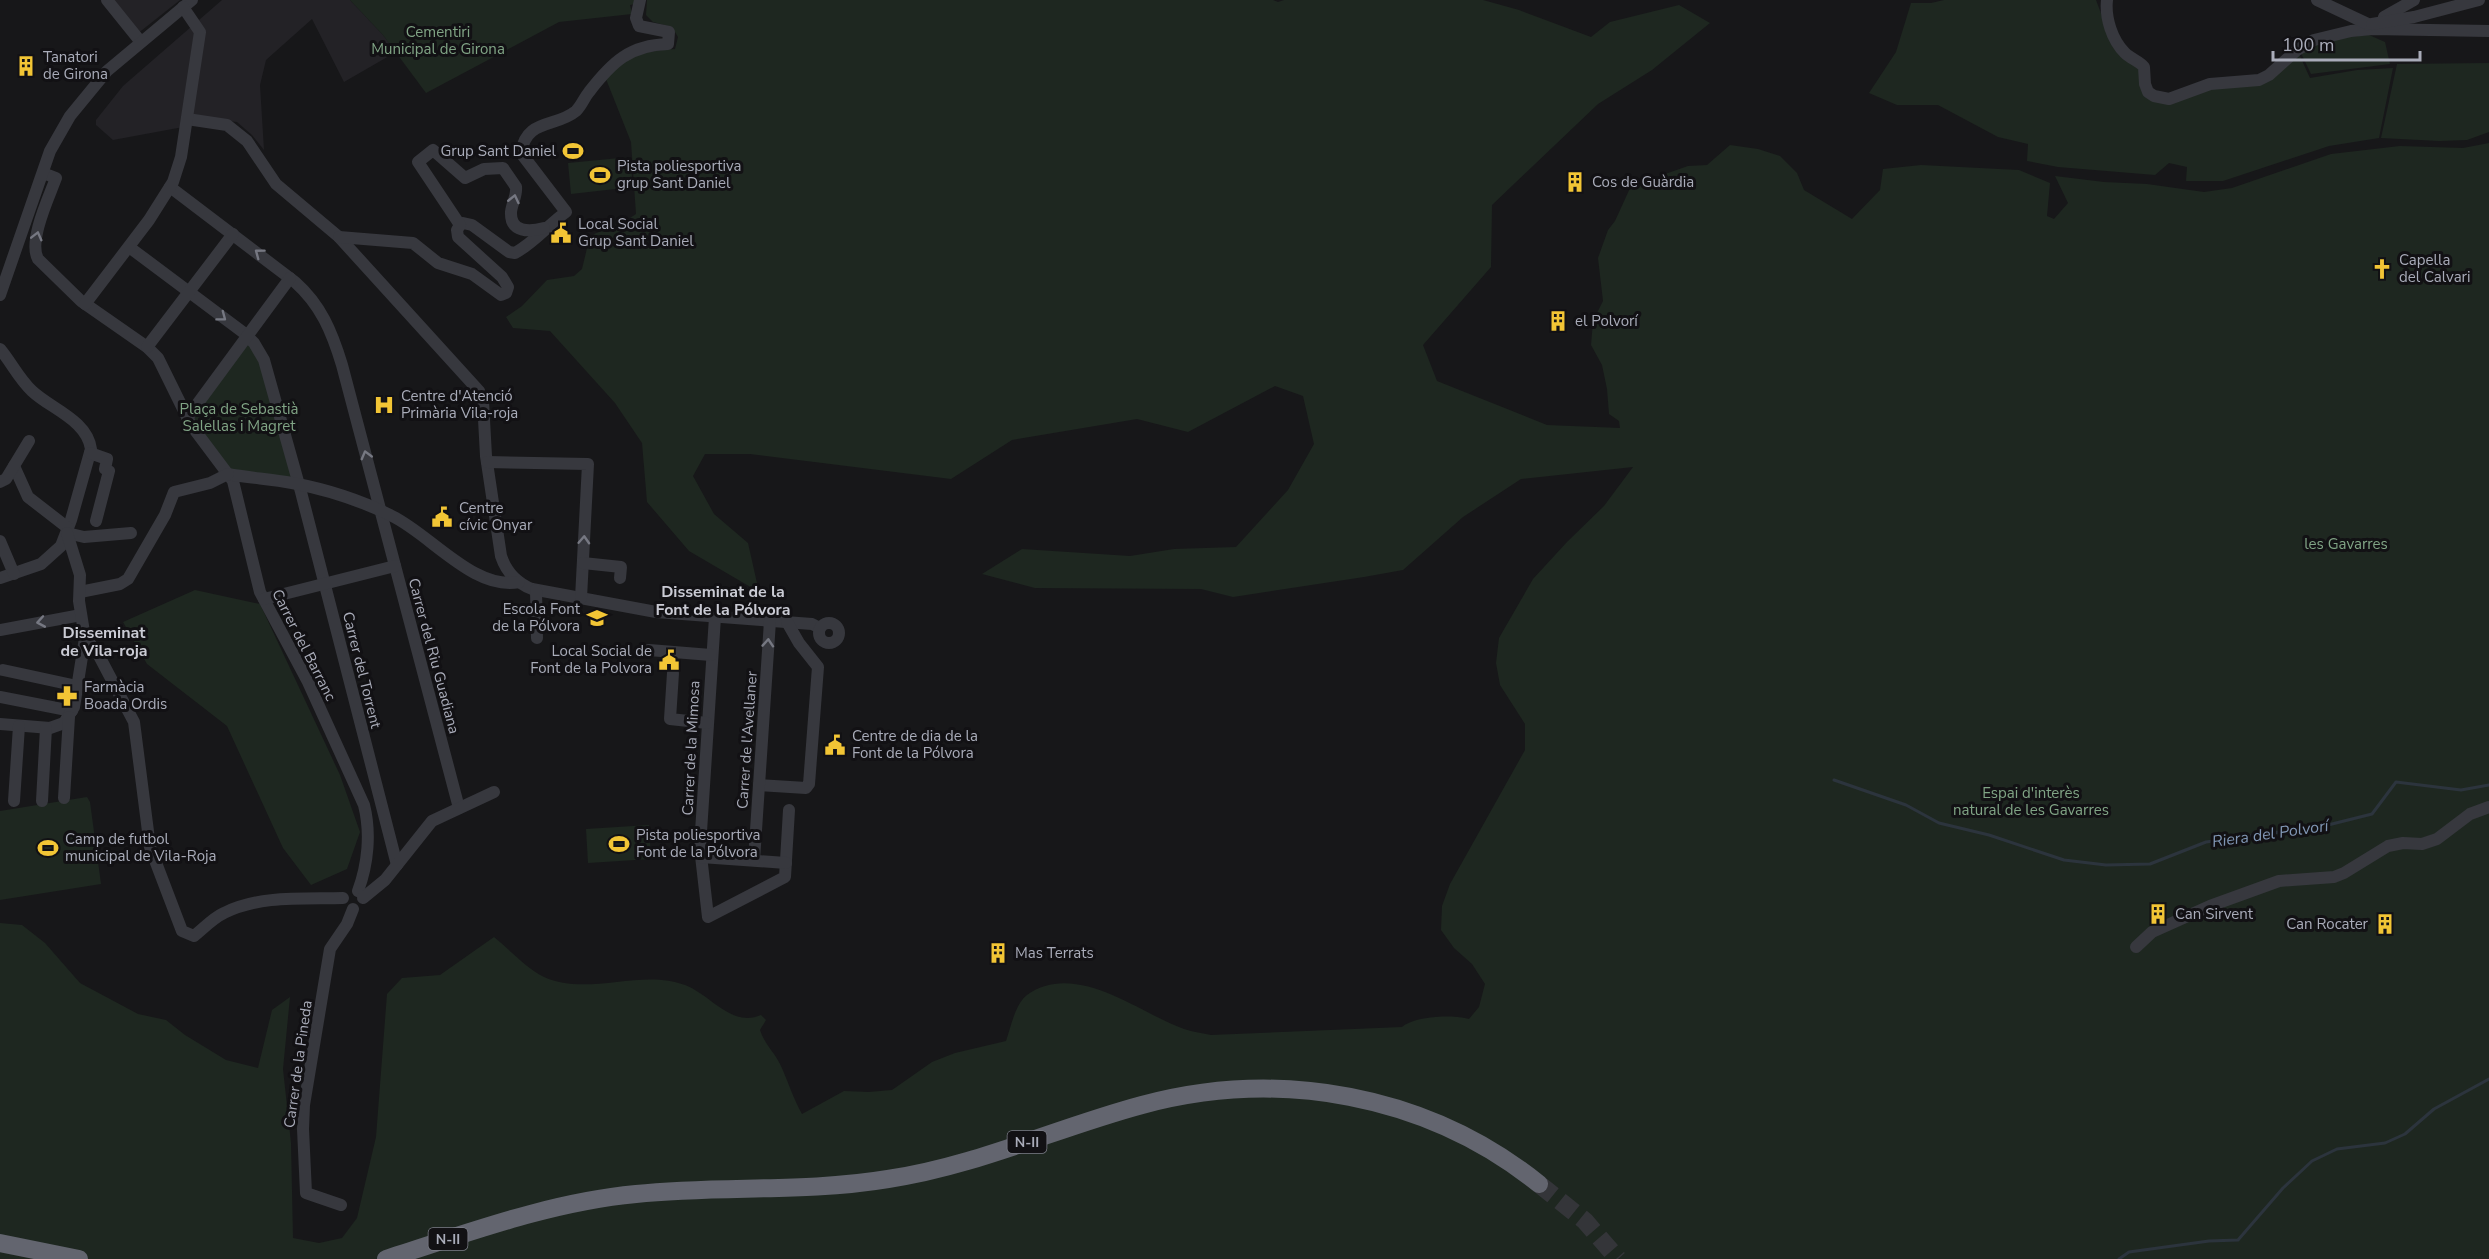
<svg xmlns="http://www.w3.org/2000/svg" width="2489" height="1259" font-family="'Nunito Sans',sans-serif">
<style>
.built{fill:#232226}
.green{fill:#1e2720}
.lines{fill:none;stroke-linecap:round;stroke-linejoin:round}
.stream{stroke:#2c343d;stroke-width:3}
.highway-tunnel{stroke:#343539;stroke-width:18;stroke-dasharray:18 9;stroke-linecap:butt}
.minor{stroke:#37383e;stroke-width:12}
.highway{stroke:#63656f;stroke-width:18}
.oneway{stroke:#767882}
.labels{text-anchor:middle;stroke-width:6;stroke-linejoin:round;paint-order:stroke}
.shield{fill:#121114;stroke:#7c7e88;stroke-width:1.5}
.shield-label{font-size:14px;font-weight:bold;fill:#a9acb9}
.park-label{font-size:15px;fill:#80a485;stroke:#121114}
.poi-label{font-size:15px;fill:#a9acb9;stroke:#121114;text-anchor:start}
.street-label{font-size:15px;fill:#a9acb9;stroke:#121114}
.neighbourhood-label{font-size:16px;font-weight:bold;fill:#cacbd4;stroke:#121114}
.water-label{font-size:16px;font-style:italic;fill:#8096b4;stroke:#121114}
</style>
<rect width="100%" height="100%" fill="#171719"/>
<g class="built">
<path d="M101,0h79l-48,38z"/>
<path d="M222,0h128l33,35 13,17 -52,30 -32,-63 -46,41 -6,25 4,65 -12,-15 -15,-13 -40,-5 -3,8 -81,15 -17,-15v-5l27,-34z"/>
</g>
<g class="green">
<path d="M350,0h287l-2,4 -5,1 2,9 -73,8 -133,71 -43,-58z"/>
<path d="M647,0h626l5,2 6,-2h199l36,10 72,27 19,-15 69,-17 31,18 -58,47 -54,34 -106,101 -1,62 -68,78 14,36 110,44 73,3 -1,-7 -10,-7 -2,-25 -5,-24 -11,-20 2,-24 10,-20 -5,-43 10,-28 7,-9 16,-35 57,-20 19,-1 23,-20 28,4 22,7 17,17 7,17 48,29 28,-29 3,-21 38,-4 98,5 31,13 -3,33 7,3 14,-16 -13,-27 49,6 43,2 57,8 28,-4 99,-34 69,-8 63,2 26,-5v1116h-2489v-336l22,2 23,18 35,40 58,31 28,6 19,15 41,25 32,8 14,-58 18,-13 -7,72 8,74 2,95 26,5 23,-5 15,-20 19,-81 11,-143 15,-16 38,-3 54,-38c16,13 32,31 50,40 44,20 97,-9 141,8 26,10 47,43 76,30l5,5 -6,10c4,13 14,22 20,34 8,17 13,34 22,50l42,-23 25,1 23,-2 40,-28 23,-9 51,-12c5,-14 9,-37 21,-46 49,-35 112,18 157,34 9,3 19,4 27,6l191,-8c12,-11 51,-13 67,-8l10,-12 6,-23 -13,-20 -18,-16 -13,-18 1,-24 8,-22 75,-134v-26l-25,-39 -4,-22 3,-25 34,-59 34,-37 37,-36 29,-39 -112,12 -58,38 -60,53 -39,7 -131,20 -32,-8 -166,-1 -53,-14 40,-25 108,7 44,-7 62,-2 52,-57 26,-46 -11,-48 -28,-10 -87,46 -51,-13 -125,21 -61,39 -201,-25h-45l-12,22 21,38 34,29 11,49 -70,-41 -42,-49 -5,-59 -27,-40 -65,-72 -37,-3 -7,-11 16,-11 25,-26 27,-4 8,-7 6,-25 6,-10 30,-12 12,-8 -5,-72 -25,-63c25,-26 34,-27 69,-30l3,-12 -6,-10 -19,-5 -7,-7z"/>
<path d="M1944,0h152l15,40 25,23 15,35 43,-5 52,-12 53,-27 11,24 47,-8 36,-2 -14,70 -50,8 -106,35h-37l1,-14 -18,-4 -14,12 -97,-8 -31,-6 1,-17 -30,-7 -60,-32h-41l-28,-12 27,-41 15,-49h20z"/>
<path d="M2369,35l16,7 5,22 -79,10 -11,-23 26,-12z"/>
<path d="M2489,63v69l-22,8 -28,1 -58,-3 16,-74z"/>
<path d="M630,157l3,30 -62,7 -3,-31z"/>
<path d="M247,337l10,13 38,132 -64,-11 -42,-55z"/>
<path d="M195,590l65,14 80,171 20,57 -13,37 -36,16 -28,-37 -56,-122 -80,-62 -24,-42z"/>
<path d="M87,797l3,5 11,82 -101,16v-89z"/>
<path d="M649,825l2,34 -63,4 -2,-34z"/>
</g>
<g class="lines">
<g class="stream">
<path d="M1834,780l72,25 33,18 50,12 75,25 42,5 44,-1 56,-22 118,-16 48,-12 24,-32 65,8 28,-5"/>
<path d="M2119,1259l10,-7 80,-11 29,-1 45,-52 29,-27 25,-12 48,-6 20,-9 29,-25 55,-30"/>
</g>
<path class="highway-tunnel" d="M1539,1184l46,37 33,38"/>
<g class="minor">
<path d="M107,0l33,41"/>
<path d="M2107,0c-2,18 5,40 18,53 6,6 14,8 19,14l1,17 3,8 6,4 15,3 41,-15 49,-4 10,-5 28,-25 17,-10 37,-9 21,-2 117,2"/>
<path d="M2317,0l53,25"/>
<path d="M2384,17l30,-17"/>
<path d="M2372,24l42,-7 65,-17"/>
<path d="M187,119l40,6 20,16 29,43 63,53 140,154 4,10 3,55 15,100c5,15 16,27 31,33l124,23 156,12 8,4"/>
<path d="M43,173l13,5c-7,19 -28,63 -18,81l43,42 66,46 11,11 33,67 42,56 27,111 48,90 56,123c7,28 4,59 -6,86"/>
<path d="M170,187l125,95c26,23 37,50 47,83l117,443"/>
<path d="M460,225l3,-2 9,2 37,27 6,1c20,-11 33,-28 51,-41l-45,-59c5,-35 35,-25 55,-42 6,-6 8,-13 13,-19 23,-30 41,-47 79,-48l1,-12 -30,-6 -3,-8 4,-18"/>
<path d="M339,237l74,6 25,20 34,11 29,21 5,-2 2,-6 -6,-10 -44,-40 -1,-7 3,-5 -42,-63 15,-12 32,28 19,-9 19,-1 13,19c1,9 -4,16 -5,25 -1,21 19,20 33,16"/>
<path d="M129,247l115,86 10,10 10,17 37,132 96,373"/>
<path d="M0,295l50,-144 20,-35 37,-45 85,-71"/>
<path d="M85,304l64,-84 24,-38 8,-25 19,-125 -17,-25"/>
<path d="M147,347l86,-113"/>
<path d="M0,349c11,13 19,30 32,42 19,18 55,29 59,58l-20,71 -10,26 -20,18 -41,14"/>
<path d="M187,418l103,-140"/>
<path d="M90,453l17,6 -2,10 4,2 -13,50"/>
<path d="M487,462l101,2 -7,134"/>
<path d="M14,466l14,31 40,31"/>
<path d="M228,474c21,4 43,5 64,9 33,6 70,18 100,33 38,18 82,75 127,66"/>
<path d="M0,482l6,-3 23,-38"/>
<path d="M67,533l17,4 47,-4"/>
<path d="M0,541l14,33"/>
<path d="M583,563l38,4 -1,11"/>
<path d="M536,590l1,48"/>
<path d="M80,592l40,-8 8,-5 37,-64 9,-23 36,-9 18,-9"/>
<path d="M264,599l131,-33"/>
<path d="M715,617l-15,230 8,70 77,-40 4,-67"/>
<circle cx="829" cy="633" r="10"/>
<path d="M0,630l81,-15"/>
<path d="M85,638l12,14 37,70 16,125 32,84 12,5c10,-8 19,-18 30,-23 36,-18 80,-14 119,-15"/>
<path d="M649,650l62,5"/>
<path d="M3,670l74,16"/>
<path d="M673,673l-3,46 37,4"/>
<path d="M0,697l72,14"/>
<path d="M0,724l50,4 14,-5 10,-16 11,-69 -6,-37 1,-26 -13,-42"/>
<path d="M759,785l47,3 3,-4 9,-117 -19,-24 -12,-21"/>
<path d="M64,798l5,-81"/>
<path d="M14,801l5,-75"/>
<path d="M42,801l4,-73"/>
<path d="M701,857l85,6"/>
<path d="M754,860l16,-239"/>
<path d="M363,898l22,-18 47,-59 62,-29"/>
<path d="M2136,947l16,-15 58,-26 69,-25 55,-4 10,-4 44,-27 15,-3 19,1 15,-5 33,-25 19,-7"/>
<path d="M341,1205l-35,-12 -3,-64 1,-24 26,-156 17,-25 6,-15"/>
</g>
<g class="highway">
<path d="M0,1243l79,16"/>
<path d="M386,1259c82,-26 164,-57 250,-65 84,-9 168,-1 252,-15 88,-13 168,-51 254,-74 137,-37 285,-11 397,79"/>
</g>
</g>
<defs><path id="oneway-chevron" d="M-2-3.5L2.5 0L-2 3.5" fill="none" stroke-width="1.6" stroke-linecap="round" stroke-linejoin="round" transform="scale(1.5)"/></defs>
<g class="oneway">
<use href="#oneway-chevron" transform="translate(514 199) rotate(-77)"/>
<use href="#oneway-chevron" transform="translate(37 236) rotate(-76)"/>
<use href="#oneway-chevron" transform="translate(259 253) rotate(-143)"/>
<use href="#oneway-chevron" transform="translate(222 317) rotate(37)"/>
<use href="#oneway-chevron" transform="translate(366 455) rotate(-105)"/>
<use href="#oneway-chevron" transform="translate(584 540) rotate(-87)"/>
<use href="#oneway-chevron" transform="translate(41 622) rotate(170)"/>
<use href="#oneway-chevron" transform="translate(768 643) rotate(-86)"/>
</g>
<defs>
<g id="building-bare" transform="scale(1.62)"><path d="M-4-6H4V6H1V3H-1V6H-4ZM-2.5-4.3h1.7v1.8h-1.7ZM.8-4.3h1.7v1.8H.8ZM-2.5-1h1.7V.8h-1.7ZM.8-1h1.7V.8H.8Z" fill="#f2c535" stroke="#121114" stroke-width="2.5" paint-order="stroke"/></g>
<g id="stadium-bare" transform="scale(1.62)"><path d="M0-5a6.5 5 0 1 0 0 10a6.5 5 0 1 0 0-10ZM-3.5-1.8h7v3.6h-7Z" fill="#f2c535" stroke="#121114" stroke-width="2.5" paint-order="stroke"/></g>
<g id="civic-bare" transform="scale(1.62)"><path d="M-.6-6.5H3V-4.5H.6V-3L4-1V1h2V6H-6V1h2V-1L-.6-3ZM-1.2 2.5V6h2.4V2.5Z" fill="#f2c535" stroke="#121114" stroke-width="2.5" paint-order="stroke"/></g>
<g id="church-bare" transform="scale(1.62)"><path d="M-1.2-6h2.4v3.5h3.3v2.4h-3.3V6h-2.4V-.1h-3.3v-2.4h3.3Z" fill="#f2c535" stroke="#121114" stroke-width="2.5" paint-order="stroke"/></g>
<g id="hospital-bare" transform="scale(1.62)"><path d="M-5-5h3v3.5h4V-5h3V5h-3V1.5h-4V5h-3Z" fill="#f2c535" stroke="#121114" stroke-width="2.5" paint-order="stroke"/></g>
<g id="school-bare" transform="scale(1.62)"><path d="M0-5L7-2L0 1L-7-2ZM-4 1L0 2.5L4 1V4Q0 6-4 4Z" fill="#f2c535" stroke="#121114" stroke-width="2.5" paint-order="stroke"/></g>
<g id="pharmacy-bare" transform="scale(1.62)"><path d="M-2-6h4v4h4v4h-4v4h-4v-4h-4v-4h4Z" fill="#f2c535" stroke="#121114" stroke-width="2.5" paint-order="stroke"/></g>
</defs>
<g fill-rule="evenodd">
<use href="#building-bare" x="26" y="66"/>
<use href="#stadium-bare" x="573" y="151"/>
<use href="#stadium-bare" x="600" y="175"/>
<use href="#building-bare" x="1575" y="182"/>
<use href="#civic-bare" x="561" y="233"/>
<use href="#church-bare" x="2382" y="269"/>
<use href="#building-bare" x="1558" y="321"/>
<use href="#hospital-bare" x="384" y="405"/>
<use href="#civic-bare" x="442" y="517"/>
<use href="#school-bare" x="597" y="618"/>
<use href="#civic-bare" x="669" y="660"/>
<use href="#pharmacy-bare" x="67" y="696"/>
<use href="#civic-bare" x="835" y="745"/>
<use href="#stadium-bare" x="619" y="844"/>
<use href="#stadium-bare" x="48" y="848"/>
<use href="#building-bare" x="2158" y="914"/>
<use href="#building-bare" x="2385" y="924"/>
<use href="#building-bare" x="998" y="953"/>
</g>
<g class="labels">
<g class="shield">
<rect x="1007.5" y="1131" width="39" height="22" rx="4.5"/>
<rect x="428.5" y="1228" width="39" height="22" rx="4.5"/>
</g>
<g class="shield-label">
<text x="1027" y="1147">N-II</text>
<text x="448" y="1244">N-II</text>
</g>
<g class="park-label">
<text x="438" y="37">Cementiri<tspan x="438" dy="17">Municipal de Girona</tspan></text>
<text x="239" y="414">Plaça de Sebastià<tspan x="239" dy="17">Salellas i Magret</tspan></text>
<text x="2346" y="549">les Gavarres</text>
<text x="2031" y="798">Espai d'interès<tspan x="2031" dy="17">natural de les Gavarres</tspan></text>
</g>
<g class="poi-label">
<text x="43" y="62">Tanatori<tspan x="43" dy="17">de Girona</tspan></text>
<text x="556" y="156" text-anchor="end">Grup Sant Daniel</text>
<text x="617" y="171">Pista poliesportiva<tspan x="617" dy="17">grup Sant Daniel</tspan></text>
<text x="1592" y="187">Cos de Guàrdia</text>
<text x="578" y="229">Local Social<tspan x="578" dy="17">Grup Sant Daniel</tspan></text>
<text x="2399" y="265">Capella<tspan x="2399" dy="17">del Calvari</tspan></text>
<text x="1575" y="326">el Polvorí</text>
<text x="401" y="401">Centre d'Atenció<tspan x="401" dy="17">Primària Vila-roja</tspan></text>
<text x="459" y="513">Centre<tspan x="459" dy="17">cívic Onyar</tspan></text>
<text x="580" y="614" text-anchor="end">Escola Font<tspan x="580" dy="17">de la Pólvora</tspan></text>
<text x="652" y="656" text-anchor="end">Local Social de<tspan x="652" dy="17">Font de la Polvora</tspan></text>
<text x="84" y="692">Farmàcia<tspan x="84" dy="17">Boada Ordis</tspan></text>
<text x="852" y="741">Centre de dia de la<tspan x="852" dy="17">Font de la Pólvora</tspan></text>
<text x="636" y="840">Pista poliesportiva<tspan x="636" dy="17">Font de la Pólvora</tspan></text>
<text x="65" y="844">Camp de futbol<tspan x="65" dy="17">municipal de Vila-Roja</tspan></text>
<text x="2175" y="919">Can Sirvent</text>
<text x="2368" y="929" text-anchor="end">Can Rocater</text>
<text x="1015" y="958">Mas Terrats</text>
</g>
<g class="street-label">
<text transform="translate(304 645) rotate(63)" y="5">Carrer del Barranc</text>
<text transform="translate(434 656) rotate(75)" y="5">Carrer del Riu Guadiana</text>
<text transform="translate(362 670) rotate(76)" y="5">Carrer del Torrent</text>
<text transform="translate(747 740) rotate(-86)" y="5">Carrer de l'Avellaner</text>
<text transform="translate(691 748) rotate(-87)" y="5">Carrer de la Mimosa</text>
<text transform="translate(298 1064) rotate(-82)" y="5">Carrer de la Pineda</text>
</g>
<g class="neighbourhood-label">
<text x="723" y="597">Disseminat de la<tspan x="723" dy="18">Font de la Pólvora</tspan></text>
<text x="104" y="638">Disseminat<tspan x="104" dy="18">de Vila-roja</tspan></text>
</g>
<g class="water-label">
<text transform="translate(2270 833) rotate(-8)" y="6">Riera del Polvorí</text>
</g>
</g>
<path d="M2273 51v9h147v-9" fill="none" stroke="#a9acb9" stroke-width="3"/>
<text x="2282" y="51" font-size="18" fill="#a9acb9" stroke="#121114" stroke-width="4.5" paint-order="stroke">100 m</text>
</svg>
